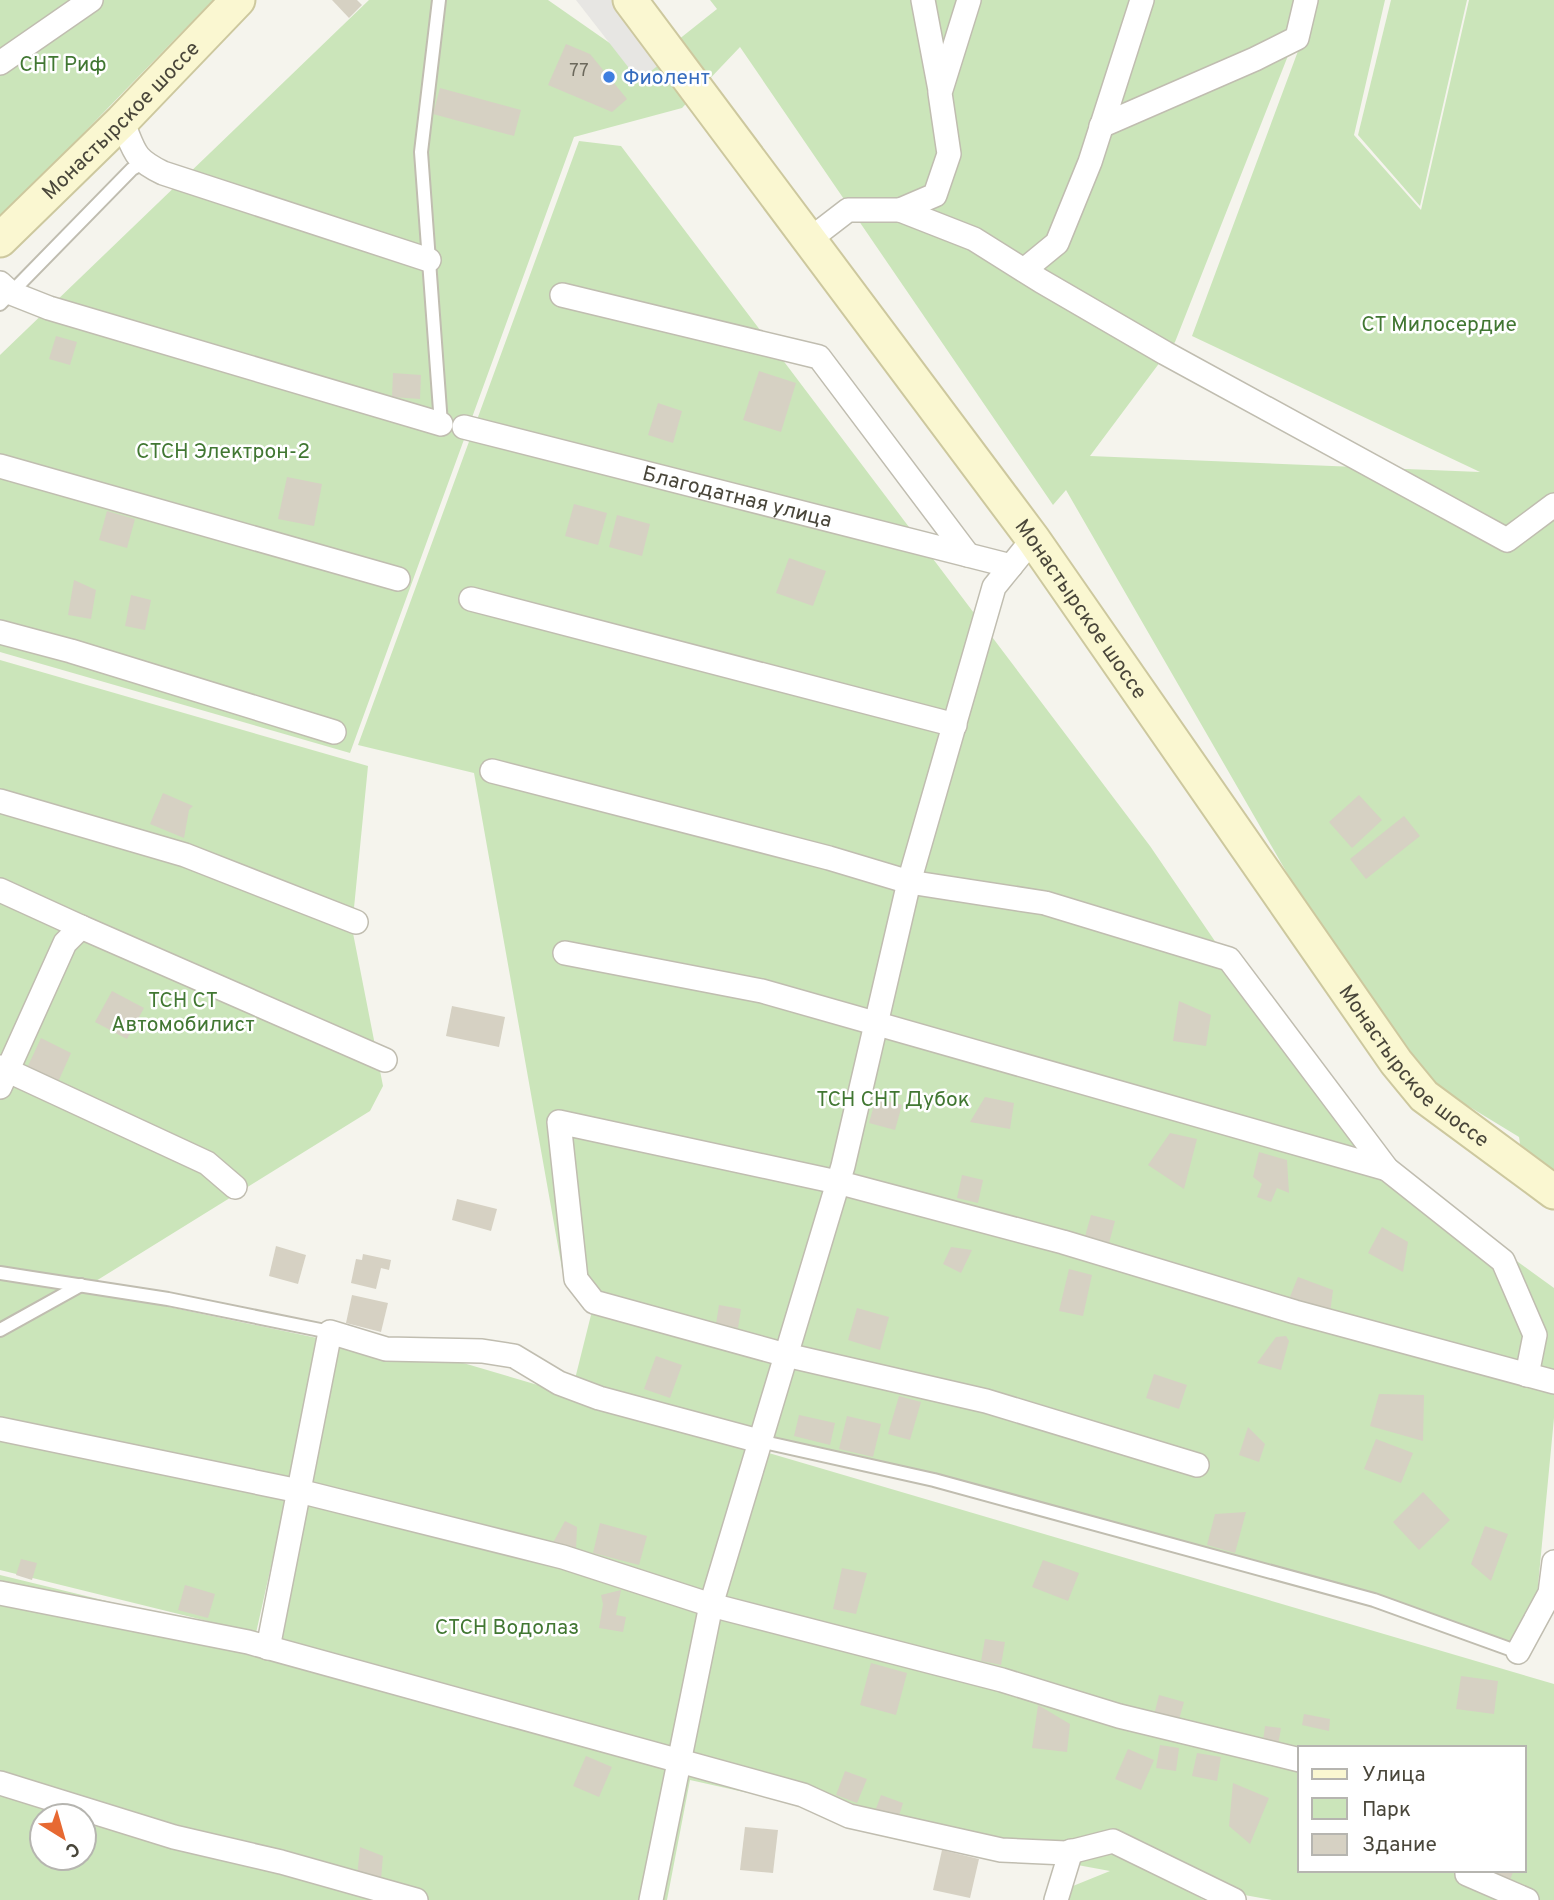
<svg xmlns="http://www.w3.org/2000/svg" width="1554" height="1900" font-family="Overpass,sans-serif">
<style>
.green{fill:#cbe5ba;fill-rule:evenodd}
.parking{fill:#e7e6e3}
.building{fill:#d6d1c3}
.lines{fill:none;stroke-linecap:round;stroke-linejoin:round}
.service-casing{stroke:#c0bdb0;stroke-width:16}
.minor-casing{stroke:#c0bdb0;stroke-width:26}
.secondary-casing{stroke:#cdc89e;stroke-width:37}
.service{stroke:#fff;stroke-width:12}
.minor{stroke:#fff;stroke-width:23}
.secondary{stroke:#faf7d1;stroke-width:33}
.shop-dot{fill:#3f7fe0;stroke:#fff;stroke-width:2.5}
.labels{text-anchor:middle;stroke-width:5;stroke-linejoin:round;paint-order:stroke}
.number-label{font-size:18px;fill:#6c695c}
.park-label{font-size:21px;fill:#417732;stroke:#fff}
.shop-label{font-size:21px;fill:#366cbe;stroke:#fff;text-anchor:start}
.street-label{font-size:21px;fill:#49463a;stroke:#fff}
</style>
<rect width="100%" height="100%" fill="#f5f4ed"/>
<g class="green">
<path d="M0,0h213l-213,219z"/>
<path d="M369,0h179l96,67 73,-58 -7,-9h600l-135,342 -85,114 390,16 -288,-136 125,-336h68l-31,135 67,75 48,-210h85v1183l-31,-20 -4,-26 -123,-75 -330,-572 -13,15 -313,-458 -58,61 -108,29 -224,616 -350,-101v-297z"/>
<path d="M1391,0h76l-47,206 -62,-71z"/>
<path d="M579,141l42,5 529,700 202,296 202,146v130l-17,178 -24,47 -939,-260 19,-76 -29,-27 -90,-507 -116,-28z"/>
<path d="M0,660l368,106 -16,162 31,158 -13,25 -287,178 239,50 -66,294 -256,-63z"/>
<path d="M334,1323l51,17 1169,344v216h-282l-99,-18 31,18h-141l5,-12 42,-17 -76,-14 -344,-77 -23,120h-277l-390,-110v-215l258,63zM1300,1748h224v122h-224z"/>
<path d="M0,1796l72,20h-30v42h42v-39l297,81h-381z"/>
</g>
<path class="parking" d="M576,0h36l49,63 -22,18z"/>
<g class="building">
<path d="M332,0h25l5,5 -13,13z"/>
<path d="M566,44l24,10 37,45 -15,13 -64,-27z"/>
<path d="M440,88l81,22 -7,26 -81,-22z"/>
<path d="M56,336l21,6 -7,23 -21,-6z"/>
<path d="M759,371l37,12 -15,49 -38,-12z"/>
<path d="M393,373l28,2 -1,24 -28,-2z"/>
<path d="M658,403l24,8 -9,32 -25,-8z"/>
<path d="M287,477l35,7 -8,42 -36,-7z"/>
<path d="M574,504l33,9 -9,32 -33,-9z"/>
<path d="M107,511l28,8 -8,29 -28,-8z"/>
<path d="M617,515l33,9 -8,32 -33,-9z"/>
<path d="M789,558l37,13 -13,35 -37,-13z"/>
<path d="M74,580l22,10 -5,29 -23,-4z"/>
<path d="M131,595l20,5 -6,30 -20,-4z"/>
<path d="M163,793l30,13 -4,4 -5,28 -34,-14z"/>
<path d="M1359,795l23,25 -30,28 -23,-26z"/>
<path d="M1404,816l16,20 -54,43 -16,-20z"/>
<path d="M112,991l32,17 -17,31 -32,-17z"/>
<path d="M1179,1001l32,14 -5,31 -33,-5z"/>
<path d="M452,1006l53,11 -6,30 -53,-11z"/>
<path d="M41,1038l30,15 -13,29 -31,-14z"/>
<path d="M985,1097l29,6 -4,26 -40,-7z"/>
<path d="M876,1098l26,7 -7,25 -26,-7z"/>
<path d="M1170,1133l27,6 -13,50 -36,-24z"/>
<path d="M1259,1152l28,8 2,33 -12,-5 -6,14 -14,-5 5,-13 -9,-7z"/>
<path d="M962,1175l21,5 -5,23 -21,-5z"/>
<path d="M457,1199l40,10 -6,22 -39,-11z"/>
<path d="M1091,1215l24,6 -7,26 -24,-7z"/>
<path d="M1382,1227l26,15 -5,30 -35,-19z"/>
<path d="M276,1246l30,9 -8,29 -29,-8z"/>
<path d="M951,1247l21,3 -11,23 -18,-9z"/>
<path d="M363,1254l28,6 -2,10 -8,-2 -5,21 -25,-6 5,-24 6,1z"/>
<path d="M1069,1269l23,6 -9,41 -24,-5z"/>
<path d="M1298,1277l35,13 -4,31 -42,-17z"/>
<path d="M352,1295l36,8 -7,29 -35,-9z"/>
<path d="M719,1305l22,4 -3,19 -22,-4z"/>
<path d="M857,1308l32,9 -9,33 -32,-10z"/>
<path d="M1286,1336l3,5 -8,29 -24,-7 19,-26z"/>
<path d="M656,1356l26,9 -12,33 -26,-9z"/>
<path d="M1154,1374l33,11 -8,24 -33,-11z"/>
<path d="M1379,1394l45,1 -1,46 -53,-15z"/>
<path d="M899,1396l22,6 -11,38 -22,-6z"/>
<path d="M799,1415l36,8 -5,22 -36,-9z"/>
<path d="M847,1416l34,8 -8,33 -34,-8z"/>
<path d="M1248,1427l17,17 -6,18 -20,-7z"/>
<path d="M1376,1439l37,14 -12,30 -37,-14z"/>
<path d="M1423,1492l27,28 -31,30 -26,-28z"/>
<path d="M1246,1512l-11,41 -28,-8 8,-31z"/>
<path d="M565,1521l12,6 -1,22 -26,-1z"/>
<path d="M600,1523l47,13 -8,29 -46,-12z"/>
<path d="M1485,1526l23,8 -17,47 -20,-17z"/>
<path d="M21,1559l16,4 -5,17 -16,-5z"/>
<path d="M1043,1560l36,13 -11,28 -36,-14z"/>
<path d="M842,1568l25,5 -11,41 -23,-5z"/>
<path d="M185,1585l30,9 -7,24 -30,-8z"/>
<path d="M621,1590l-5,25 10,2 -3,15 -24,-4 4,-24 -2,-9z"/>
<path d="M985,1639l20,3 -4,23 -20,-4z"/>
<path d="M871,1663l36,10 -11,42 -36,-10z"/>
<path d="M1461,1676l37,5 -4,33 -38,-5z"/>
<path d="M1159,1695l25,7 -8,28 -24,-7z"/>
<path d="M1038,1705l32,19 -3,28 -35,-4z"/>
<path d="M1304,1714l26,5 -1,12 -27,-6z"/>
<path d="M1265,1726l16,2 -4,23 -15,-3z"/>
<path d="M1160,1745l19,3 -3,23 -20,-3z"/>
<path d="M1128,1749l26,11 -13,30 -26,-11z"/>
<path d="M1197,1753l24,4 -4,24 -25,-5z"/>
<path d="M586,1756l26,11 -13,30 -26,-11z"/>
<path d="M845,1771l22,8 -10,24 -21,-8z"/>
<path d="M1233,1783l36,15 -19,46 -21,-18z"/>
<path d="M881,1795l22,8 -6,19 -23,-8z"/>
<path d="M745,1827l33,3 -5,43 -33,-3z"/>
<path d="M360,1847l23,9 -2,23 -24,-2z"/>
<path d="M942,1850l37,9 -9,39 -37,-8z"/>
<path d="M1481,1870h33l-5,12z"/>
</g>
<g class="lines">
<g class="service-casing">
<g id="service">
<path d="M439,0l-18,152 20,272"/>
<path d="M0,304l132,-135 11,-6"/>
<path d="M0,1273l168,26 162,33"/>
<path d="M0,1330l81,-45"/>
<path d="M759,1441l175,39 440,120 144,52"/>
</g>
</g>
<g class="minor-casing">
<g id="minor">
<path d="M923,0l17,90"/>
<path d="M0,63l91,-63"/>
<path d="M122,121c13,30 10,37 41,52l266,87"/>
<path d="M1101,126l154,-67 42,-21 9,-38"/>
<path d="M900,210l35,-15 14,-41 -9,-61 29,-93"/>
<path d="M809,240l39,-30h52l74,29 67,42 124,72 342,187 47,-35"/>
<path d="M1024,270l33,-27 33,-81 52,-162"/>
<path d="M0,283l11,10 38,15 392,116"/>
<path d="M562,295l257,62 149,198"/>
<path id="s1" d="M464,427l547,139"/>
<path d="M0,466l398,113"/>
<path d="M471,599l484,126"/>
<path d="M0,632l71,19 263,81"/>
<path d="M492,771l337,87 80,24 136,21 184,56 158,210 116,92 32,74 -8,40"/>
<path d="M0,801l185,54 171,67"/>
<path d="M0,890l81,37 -16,16 -65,144"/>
<path d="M81,927l304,133"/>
<path d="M565,953l197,38 625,178"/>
<path d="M0,1067l207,96 28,24"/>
<path d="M0,1429l299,62 264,66 148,48 291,75 117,36 181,44"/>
<path d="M1197,1465l-211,-64 -200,-46 -192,-53 -18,-23 -17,-157 278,60 226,60 232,70 259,70"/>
<path d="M0,1593l248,49 555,153 46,21 152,34 65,3 47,-12 121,59"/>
<path d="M268,1648l62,-316 56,17 96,2 32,5 45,27 40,15 160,43"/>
<path d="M1518,1652l32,-59 4,-31"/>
<path d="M0,1783l174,54 107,25 135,38"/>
<path d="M1467,1870v4l60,26"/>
<path d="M651,1900l60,-295 132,-439 66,-284 85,-295 39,-48"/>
<path d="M1056,1900l15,-49"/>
</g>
</g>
<g class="secondary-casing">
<g id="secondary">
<path id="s2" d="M630,0l403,539 363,523 28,34 130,96"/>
<path id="s3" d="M0,240l122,-119 116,-121"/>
</g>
</g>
<use href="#service" class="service"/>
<use href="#minor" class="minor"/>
<use href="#secondary" class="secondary"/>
</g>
<circle class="shop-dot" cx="609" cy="77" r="7"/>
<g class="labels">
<g class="number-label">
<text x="579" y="76">77</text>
</g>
<g class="park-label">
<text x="63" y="71">СНТ Риф</text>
<text x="1439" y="331">СТ Милосердие</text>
<text x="223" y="458">СТСН Электрон-2</text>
<text x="183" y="1007">ТСН СТ<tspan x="183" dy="24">Автомобилист</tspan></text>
<text x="893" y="1106">ТСН СНТ Дубок</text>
<text x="507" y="1634">СТСН Водолаз</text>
</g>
<g class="shop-label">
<text x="623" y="84">Фиолент</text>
</g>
<g class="street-label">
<text dy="7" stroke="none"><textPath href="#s3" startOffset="170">Монастырское шоссе</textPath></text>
<text dy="7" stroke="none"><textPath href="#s1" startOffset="282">Благодатная улица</textPath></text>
<text dy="7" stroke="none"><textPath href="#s2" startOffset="758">Монастырское шоссе</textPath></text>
<text dy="7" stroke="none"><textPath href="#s2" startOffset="1325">Монастырское шоссе</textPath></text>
</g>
</g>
<rect x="1298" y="1746" width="228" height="126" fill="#ffffff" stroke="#b6b5b0" stroke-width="2"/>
<rect x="1312" y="1769" width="35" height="10" fill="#faf7d1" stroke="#b6b5b0" stroke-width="2"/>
<text x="1362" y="1781" font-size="21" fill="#49463a">Улица</text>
<rect x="1312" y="1798" width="35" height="21" fill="#cbe5ba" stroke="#b6b5b0" stroke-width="2"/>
<text x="1362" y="1816" font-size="21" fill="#49463a">Парк</text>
<rect x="1312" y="1834" width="35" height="21" fill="#d6d1c3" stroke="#b6b5b0" stroke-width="2"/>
<text x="1362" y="1851" font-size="21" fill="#49463a">Здание</text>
<g transform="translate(63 1837) rotate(143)"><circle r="33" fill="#ffffff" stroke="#b6b5b0" stroke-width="2"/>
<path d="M0-5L12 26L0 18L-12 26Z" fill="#e76932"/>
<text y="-10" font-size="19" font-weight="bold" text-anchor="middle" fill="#49463a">С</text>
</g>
</svg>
